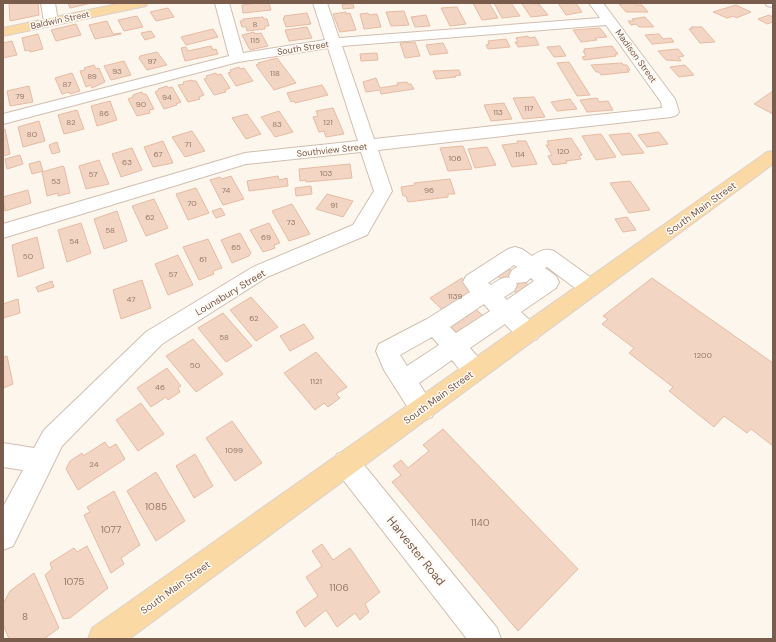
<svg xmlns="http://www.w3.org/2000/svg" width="776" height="642" font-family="'DM Sans',sans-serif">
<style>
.building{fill:#f3d5c3;stroke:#e6bba3}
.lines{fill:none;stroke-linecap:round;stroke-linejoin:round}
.minor-casing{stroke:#d1beb0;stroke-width:2}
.major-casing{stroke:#dad1cd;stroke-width:2}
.minor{fill:#fff;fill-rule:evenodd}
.major{fill:#fbd9a5;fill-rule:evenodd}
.labels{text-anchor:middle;stroke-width:3;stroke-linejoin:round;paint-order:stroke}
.number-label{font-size:8px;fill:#987a6a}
.far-street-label{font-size:9px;fill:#7a5c4d;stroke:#fffaf3}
.street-label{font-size:10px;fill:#7a5c4d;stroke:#fffaf3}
.near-number-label{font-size:10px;fill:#987a6a}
.near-street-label{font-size:12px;fill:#7a5c4d;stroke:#fffaf3}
</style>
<rect width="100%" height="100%" fill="#fdf6ec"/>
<g class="building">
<path d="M9,3h29l1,12 -29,6z"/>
<path d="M68,3h23l-21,5z"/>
<path d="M258,3h11l2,7 -28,3 -1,-8z"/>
<path d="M473,3h16l9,15 -16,2z"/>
<path d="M494,3h17l9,13 -18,2z"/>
<path d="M523,3l16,1 9,11 -17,2 -9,-13z"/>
<path d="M558,3h18l6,9 -16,3z"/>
<path d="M633,3l2,2h7l6,7h-22l-7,-8z"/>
<path d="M342,4h11l1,4 -11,1z"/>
<path d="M736,5l15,7 -15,6 -2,-2 -7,2 -14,-6z"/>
<path d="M457,7l9,17 -16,2 -9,-18z"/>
<path d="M168,8l6,9 -18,4 -6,-9z"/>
<path d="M404,11l5,14 -18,1 -5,-14z"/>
<path d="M346,12v2l4,-1 6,17 -16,2 -7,-18z"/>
<path d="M307,13l4,11 -25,3 -3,-9 2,-1 -1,-1z"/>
<path d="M368,13l1,2 8,-1 4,13 -17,2 -4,-15z"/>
<path d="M426,15l4,11 -15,1 -4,-10z"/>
<path d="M769,15l4,2v5l-6,2 -9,-5z"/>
<path d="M137,16l6,11 -19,4 -6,-11z"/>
<path d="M263,17l1,2h3l2,7h-4v3l-18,2 -1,-4h-4l-2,-6h3v-2z"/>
<path d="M645,17l9,10h-15l-3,-3 -5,1 -3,-4h6l-2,-2z"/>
<path d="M107,21l6,13 8,-1v1l-26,5 -6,-14z"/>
<path d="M76,24l5,11 -25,6 -5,-11z"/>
<path d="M307,27l5,11 -23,3 -4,-11z"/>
<path d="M691,27h11l13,15 -15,1 -11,-14h3z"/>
<path d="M600,28l7,9 -12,1 2,2 -16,2 -8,-12z"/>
<path d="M213,29l5,8 -32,8 -5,-8z"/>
<path d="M151,31l4,6 -10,3 -4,-7z"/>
<path d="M254,32l1,2 6,-1 7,13 -18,4 -8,-15z"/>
<path d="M38,34l5,15 -13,3 -1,-2 -4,1 -3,-13z"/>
<path d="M659,34l4,5 8,-1 3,4 -22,2 -7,-9z"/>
<path d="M528,36l1,2 6,-1 4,8 -21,2 -3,-5h3l-2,-4z"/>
<path d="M506,39l4,8 -22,2 -2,-4 3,-1 -1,-3z"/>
<path d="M12,41l5,14 -14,3v-15z"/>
<path d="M415,42l5,14 -15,2 -5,-15z"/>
<path d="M443,43l5,10 -18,2 -4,-10z"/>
<path d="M211,46l2,4 3,-1 2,5 -33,7 -4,-13 5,-1 2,4z"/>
<path d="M560,46l6,10 -12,1 -7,-10z"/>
<path d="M612,46l6,8h-3l1,2 -32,4 -2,-3 4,-1 -3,-5h2l-1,-2z"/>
<path d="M678,49l6,7 -6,1 3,4 -15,-1 -8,-9z"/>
<path d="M157,52l10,13 -20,5 -8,-12 1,-2z"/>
<path d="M377,53l1,7 -17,1 -1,-7z"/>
<path d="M277,58l19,25 -22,7 -18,-25 3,-1 -1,-1z"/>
<path d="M124,61l7,14 -20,5 -7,-14z"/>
<path d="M569,62l21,33 -13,1 -20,-33z"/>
<path d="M622,63l2,2h3l3,5h-3l2,2 -28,3 -2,-3h-3l-5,-7z"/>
<path d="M94,65l2,4 3,-1 6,14 -13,6 -1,-3 -5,2 -6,-16 5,-1 -1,-2z"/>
<path d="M685,65l9,10 -15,2 -9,-10z"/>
<path d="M239,67l1,2 4,-1 9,13 -17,5 -8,-13 3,-1 -1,-2z"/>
<path d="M459,70l2,5 -6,1 1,1 -20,2 -3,-8z"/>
<path d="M72,73l8,18 -10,3 -1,-2 -7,2 -7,-16z"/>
<path d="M216,73l1,2 4,-1 9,14 -5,2 1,2 -12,3 -10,-16 3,-1 -1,-2z"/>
<path d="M376,78l4,10 18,-3 -1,-2 10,-1 1,2h3l3,5 -33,5 -1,-4 -14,2 -3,-10z"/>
<path d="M192,80l1,1h3l8,14 -5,2 1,2 -12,3 -10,-17 6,-1 -1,-2z"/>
<path d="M322,85l6,10 -33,8 -1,-2 -3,1 -4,-9z"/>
<path d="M29,86l4,16 -23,4 -3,-15z"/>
<path d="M167,86l1,2 4,-1 9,15 -5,2 1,1 -13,4 -9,-17 4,-2 -1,-1z"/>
<path d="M773,91v23l-19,-10z"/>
<path d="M142,92l1,2h3l8,15 -5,1 1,3 -13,3 -9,-17 5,-2v-2z"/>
<path d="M534,97l11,20 -22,2 -10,-21z"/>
<path d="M597,98l2,4 9,-1 5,9 -26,2 -7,-12z"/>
<path d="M570,99l7,10 -20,2 -6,-9z"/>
<path d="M110,101l7,19 -20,6 -6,-20z"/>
<path d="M504,103l8,16 -21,2 -7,-16z"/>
<path d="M333,108l11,26 -18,3 -2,-6 -5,1 -6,-15 5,-1 -2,-5z"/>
<path d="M77,110l7,19 -20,5 -6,-19z"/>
<path d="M279,111l14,21 -18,5 -14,-20z"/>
<path d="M247,114l14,20 -15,5 -14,-21z"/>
<path d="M39,121l6,20 -22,6 -5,-20z"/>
<path d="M5,129l5,25 -7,2v-26z"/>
<path d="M192,131l13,20 -20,6 -13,-20z"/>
<path d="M659,132l9,12 -21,3 -9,-12z"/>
<path d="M630,133l14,20 -22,2 -13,-20z"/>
<path d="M601,134l15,23 -20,3 -14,-24z"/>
<path d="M571,138l11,17 -3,1 2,3 -15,2 1,2 -14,2 -5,-9 4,-1 -6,-10h3l-2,-4z"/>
<path d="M163,141l10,22 -20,4 -9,-20z"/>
<path d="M517,141h9l11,23 -25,3 -10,-22 16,-2z"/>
<path d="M57,142l3,10 -8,2 -3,-9z"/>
<path d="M463,146l9,23 -24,2 -8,-23z"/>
<path d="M487,147l9,18 -21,3 -7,-19z"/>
<path d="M132,148l10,22 -21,7 -9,-23z"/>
<path d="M20,155l3,9 -16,5 -2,-10z"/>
<path d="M99,160l10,24 -23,5 -7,-23z"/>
<path d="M40,161l3,10 -11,3 -3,-10z"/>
<path d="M350,164l2,14 -46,4v-2l-6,1 -1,-12z"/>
<path d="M63,166l1,1 6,26 -12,3v-3l-11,3 -5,-24z"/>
<path d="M231,176l13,23 -21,6 -13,-25 10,-3 2,2z"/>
<path d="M278,176l1,4 8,-2 1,8 -39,5 -2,-10z"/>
<path d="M450,179l5,15h-7v3l-40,5 -2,-6h-3l-2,-9 14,-2 -1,-2z"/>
<path d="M630,181l20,29 -21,3 -19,-30z"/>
<path d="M311,186l1,8 -16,2 -1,-8z"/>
<path d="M196,188l13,25 -21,7 -12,-26z"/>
<path d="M28,190l3,13 -26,8 -2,-14z"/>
<path d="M327,194l26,7 -10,16 -27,-8z"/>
<path d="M154,199l14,29 -22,8 -14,-30z"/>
<path d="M292,204l18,30 -21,7 -17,-30z"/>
<path d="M221,208l4,7 -9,3 -4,-7z"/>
<path d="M117,211l10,30 -23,8 -10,-30z"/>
<path d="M627,217l9,13 -13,2 -8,-13z"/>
<path d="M81,223l10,30 -24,9 -9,-32z"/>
<path d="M269,223l11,20 -6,2 1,3 -12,4 -13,-22z"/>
<path d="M240,233l11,20 -2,3 -17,7 -11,-23z"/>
<path d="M37,237l7,31 -26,9 -6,-32z"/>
<path d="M208,239l14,29 -9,3 1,3 -15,6 -16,-33z"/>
<path d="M178,255l15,30 -25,10 -13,-31z"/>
<path d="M505,265l28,24 -12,8 -28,-25z"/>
<path d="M462,278l18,16 -32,21 -18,-17z"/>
<path d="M652,278l121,85v83l-22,-17 -4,4 -23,-17 -10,11 -45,-36 4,-4 -44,-34 5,-5 -32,-24 6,-5 -5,-3z"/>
<path d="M142,280l9,28 -30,11 -8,-29z"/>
<path d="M52,281l2,6 -16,5 -2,-5z"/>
<path d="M251,297l27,30 -22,14 -26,-31z"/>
<path d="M18,299l2,14 -17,5v-14z"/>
<path d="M472,306l16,14 -29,20 -16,-15z"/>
<path d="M223,313l29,33 -26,16 -28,-34z"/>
<path d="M304,324l10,14 -24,13 -10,-15z"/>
<path d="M193,339l30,35 -27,18 -30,-36z"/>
<path d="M316,352l31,35 -11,7 4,4 -12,9 -4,-4 -9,7 -31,-37z"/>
<path d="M7,356l6,28 -10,4v-31z"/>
<path d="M167,368l14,18 -3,2 2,4 -12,8 -2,-3 -15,10 -14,-19z"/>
<path d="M141,403l23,31 -26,17 -22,-31z"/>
<path d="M232,421l30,42 -27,18 -29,-43z"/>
<path d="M443,429l135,140 -60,62 -126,-149 9,-7 -8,-9 8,-6 7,8 21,-17 -6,-6z"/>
<path d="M105,442l4,6 7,-4 9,15 -47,31 -12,-21 4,-8 12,-8 1,3z"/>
<path d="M195,454l18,32 -19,12 -18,-32z"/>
<path d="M156,472l29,49 -29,20 -29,-50z"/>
<path d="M114,491l26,54 -19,13 3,6 -13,9 -27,-58 6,-3 -3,-5z"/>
<path d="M322,544l11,16 17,-12 30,44 -15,12 4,8 -9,8 -5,-7 -18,14 -11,-17 -21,17 -9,-15 22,-16 -12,-19 16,-11 -10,-15z"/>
<path d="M87,546l21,42 -38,30 -7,1 -18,-44 7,-6 -2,-6 24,-15 3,4z"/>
<path d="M34,573l25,55 -15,11h-35l-6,-15v-20l7,-13z"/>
</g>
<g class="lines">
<g class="minor-casing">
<g id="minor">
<path d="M41,3h14l3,19 -2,3h-10l-2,-3z"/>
<path d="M215,3h14l14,50 82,-13 -12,-37h14l12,35 261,-20 -11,-15h14l72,96 4,13 -2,3 -6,2 -293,33 14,41 -25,44 -100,42 -105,67 -100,102 -49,100 -10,4v-43l20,-37 -20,-3v-24l31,5 10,-18 102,-98 107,-65 100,-42 21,-34 -13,-39 -115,12 -243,74v-14l242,-71 113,-12 -30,-93 -90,14 -235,62v-10l226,-58zM606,25l55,77 1,6 -288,31 -32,-93z"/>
<path d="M765,3h8v4l-6,-1z"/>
<path d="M515,247l7,2 10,7c8,-5 12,-8 22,-5l43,31 4,6 -4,6 -7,2 -7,-2 -36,-27 -2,1 11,8 3,6 -3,6 -35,24 16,15 3,6 -3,6c-16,6 -22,-5 -32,-15l-35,24 13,15 4,7 -4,7c-16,6 -21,-5 -31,-17l-33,23 16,26 -3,8 -9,3 -9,-3 -30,-47 -8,-19 3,-7 48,-25 43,-27 -7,-10 3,-6 42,-27zM514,265l3,2 -5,3 -3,6 1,2c-7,-2 -14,4 -19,7l-3,-2zM531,278l3,3 -27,19 -3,-3 10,-6 3,-6 -1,-2 10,-1zM484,304l6,7 -34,22 -6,-6zM432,337l7,8 -32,21 -7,-11z"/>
<path d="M346,451l9,3 142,174 4,11h-34l-130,-167 -4,-9 4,-9z"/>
</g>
</g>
<g class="major-casing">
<g id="major">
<path d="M122,3h26l-2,3 -5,1 -138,29v-8z"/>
<path d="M773,151v13l-644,475h-41l4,-11 675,-476z"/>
</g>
</g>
<use href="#minor" class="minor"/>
<use href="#major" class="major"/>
</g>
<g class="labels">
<g class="number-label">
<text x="255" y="27">8</text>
<text x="255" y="43">115</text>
<text x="152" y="64">97</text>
<text x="117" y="74">93</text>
<text x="275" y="76">118</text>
<text x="92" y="79">89</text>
<text x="67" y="87">87</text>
<text x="20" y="99">79</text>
<text x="167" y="100">94</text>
<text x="141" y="107">90</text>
<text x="529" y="111">117</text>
<text x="498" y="115">113</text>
<text x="104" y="116">86</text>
<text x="71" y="125">82</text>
<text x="328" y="125">121</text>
<text x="277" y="127">83</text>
<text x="32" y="137">80</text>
<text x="188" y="147">71</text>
<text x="563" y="154">120</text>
<text x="158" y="157">67</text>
<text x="520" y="157">114</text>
<text x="455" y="161">106</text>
<text x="127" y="165">63</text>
<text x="326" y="176">103</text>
<text x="93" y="177">57</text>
<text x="56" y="184">53</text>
<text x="226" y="193">74</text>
<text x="429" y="193">96</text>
<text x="192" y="206">70</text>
<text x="334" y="208">91</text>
<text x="150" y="220">62</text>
<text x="291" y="225">73</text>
<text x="110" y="233">58</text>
<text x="266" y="240">69</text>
<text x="74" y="244">54</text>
<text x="236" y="250">65</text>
<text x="28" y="259">50</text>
<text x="203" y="262">61</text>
<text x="173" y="277">57</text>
<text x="455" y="299">1139</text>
<text x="131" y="302">47</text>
<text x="254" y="321">62</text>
<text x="224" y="340">58</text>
<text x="703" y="358">1200</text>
<text x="195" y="368">50</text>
<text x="316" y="384">1121</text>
<text x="160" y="390">46</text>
<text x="234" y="453">1099</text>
<text x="94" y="467">24</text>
</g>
<g class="far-street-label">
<text transform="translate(60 20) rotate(-12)" y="3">Baldwin Street</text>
<text transform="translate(303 48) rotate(-9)" y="3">South Street</text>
<text transform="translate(636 56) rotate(54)" y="3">Madison Street</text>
<text transform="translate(332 150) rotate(-6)" y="3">Southview Street</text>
</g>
<g class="street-label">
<text transform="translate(701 208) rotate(-36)" y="4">South Main Street</text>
<text transform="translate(230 292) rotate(-31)" y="4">Lounsbury Street</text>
<text transform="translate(438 397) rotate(-36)" y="4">South Main Street</text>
<text transform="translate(175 587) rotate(-36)" y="4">South Main Street</text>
</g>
<g class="near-number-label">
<text x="156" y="510">1085</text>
<text x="480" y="526">1140</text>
<text x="111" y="533">1077</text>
<text x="74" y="585">1075</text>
<text x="339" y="591">1106</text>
<text x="25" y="620">8</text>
</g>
<g class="near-street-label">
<text transform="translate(416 551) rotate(51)" y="4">Harvester Road</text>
</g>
</g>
<rect width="776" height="642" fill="none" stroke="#7a5c4d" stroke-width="8"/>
</svg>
